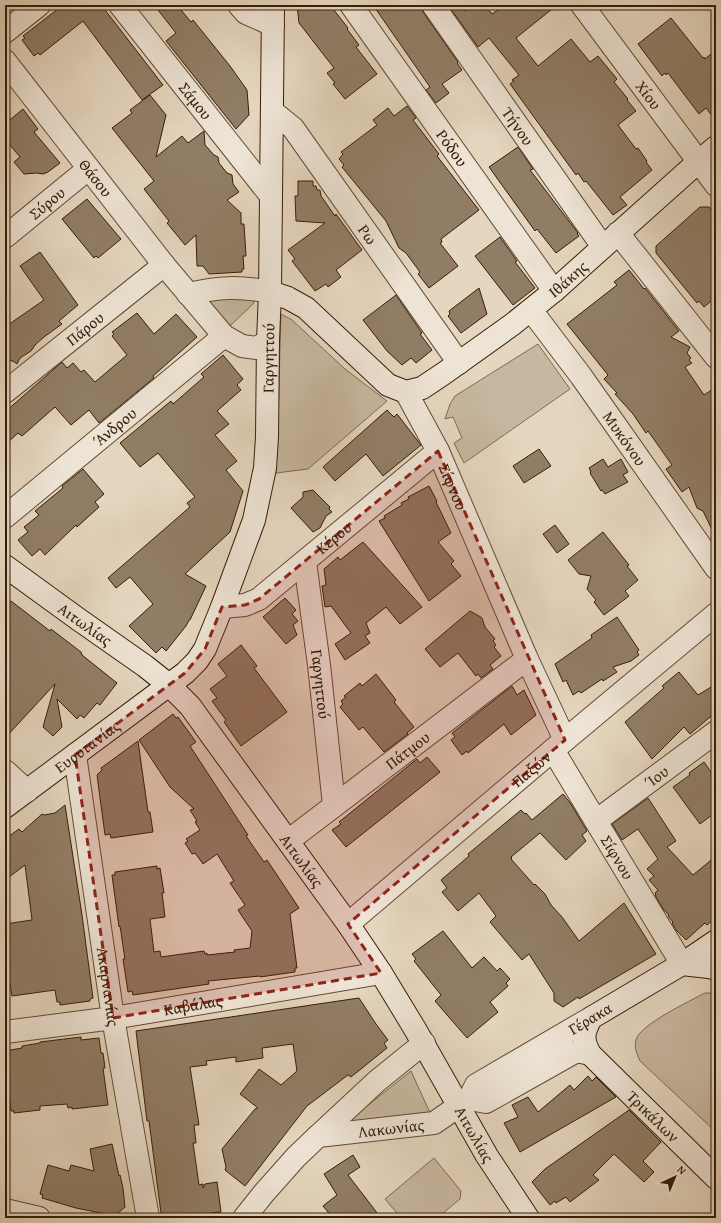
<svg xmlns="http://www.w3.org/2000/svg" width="721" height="1223" font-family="'Gentium Book Plus',serif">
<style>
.green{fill:#c7b7a0;stroke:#7e6a53}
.building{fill:#917d66;stroke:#361d06}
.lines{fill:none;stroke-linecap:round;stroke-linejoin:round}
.street-casing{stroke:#624b34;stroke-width:24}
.secondary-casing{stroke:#361d06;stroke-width:24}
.street{stroke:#eee4d5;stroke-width:22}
.secondary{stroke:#eee4d5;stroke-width:22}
.marked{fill:#8f2418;fill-opacity:0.2;stroke:#8f2418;stroke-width:3;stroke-dasharray:8 5;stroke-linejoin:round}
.labels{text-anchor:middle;stroke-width:3;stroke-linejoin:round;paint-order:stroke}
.street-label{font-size:16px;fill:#361d06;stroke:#eee4d5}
</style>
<rect width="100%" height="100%" fill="#e5d6bf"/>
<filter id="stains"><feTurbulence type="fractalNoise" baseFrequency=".005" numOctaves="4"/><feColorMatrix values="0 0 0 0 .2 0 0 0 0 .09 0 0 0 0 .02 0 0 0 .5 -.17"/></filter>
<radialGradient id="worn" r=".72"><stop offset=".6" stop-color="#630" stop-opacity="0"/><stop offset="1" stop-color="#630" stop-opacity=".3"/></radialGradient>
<g class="green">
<path d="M206,294l49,4 -2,6 -22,21h-3l-25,-24z"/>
<path d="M281,314l11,6 53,49 42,32 -79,68 -32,4c3,-53 3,-106 5,-159z"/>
<path d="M538,344l32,45 -106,74 -10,-20 8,-5 -9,-21 -8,2 5,-15 5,-8z"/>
<path d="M705,993h11v139l-76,-71c-3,-7 -6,-13 -4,-21 3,-15 54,-39 69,-47z"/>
<path d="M411,1071l20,44 -84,7z"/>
<path d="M434,1158l27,33 -1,8 -23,19h-36l-16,-19z"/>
</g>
<g class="building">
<path d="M63,5h41l-2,1 61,79 -21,15 -59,-79 -43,34 -2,-2 -4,3 -12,-16 3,-2 -2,-2z"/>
<path d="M154,5h23l14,17 2,-2 37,46 17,24 2,25 -13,14 -70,-88 10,-8z"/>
<path d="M297,5h33l18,23 -1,1 12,16 -3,2 21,27 -32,25 -12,-15 2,-1 -8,-10 7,-5 -35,-45z"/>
<path d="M373,5h48l2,7 35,50 -1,1 5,7 -20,14 7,9 -13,10 -10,-13 4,-3z"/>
<path d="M448,5h11l5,6 8,-6h13l7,9 13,-9h52l-41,33 22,28 33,-27 19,23 8,-6 19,23 -3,3 14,17 -1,1 9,11 -18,14 18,24 2,-1 9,13 -1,1 6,8 -32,27 7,8 -14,10 -27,-34 -2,1 -6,-9 -2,2 -66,-91 4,-3 -2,-1 7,-5 -30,-37 -11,9z"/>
<path d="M671,18l32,40 1,-1 1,2 11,-9v71l-10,-13 -7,6 -31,-41 -2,2 -1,-2 -3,3 -24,-32z"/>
<path d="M150,95l16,20 -10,42 26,-21 6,7 16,-12 1,14 9,10 4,2 1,6 8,10 5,2 1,9 6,8 -12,8 14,13v11h3l2,32h-3l1,13h-2v3l-33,2 -6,-8h-6l-1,-31 -11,10 -18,-22 2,-2 -25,-32 10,-8 -42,-53 20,-15 -2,-3z"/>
<path d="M407,106l9,12 -3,2 26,34 -2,2 42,54 -38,29 1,3 -2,1 18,23 -29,22 -11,-14 2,-2 -14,-19 -7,-5 -13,-27 -44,-54 2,-2 -5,-6 4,-5 -2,-2 36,-27 -4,-5 15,-12 6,8z"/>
<path d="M23,109l15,20 -4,3 26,31 -12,9 -5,2 -6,-1 -13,1 -10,-12 6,-5 -15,-18v-15z"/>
<path d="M518,147l15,22 -3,1 48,63 -1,1 2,2 -23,17 -19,-24 -2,2 -46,-64z"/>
<path d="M298,181h15v5h3l1,4h3l1,6 14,20 1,-2 26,36 -26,20 5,7 -13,10 -2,-3 -11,7 -23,-30 3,-2 -7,-9 37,-27 -29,-2 -1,-25h3z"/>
<path d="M87,199l34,40 -23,19 -2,-2 -2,2 -32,-39z"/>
<path d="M700,207h9l7,8v82l-12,10 -5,-6 -2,2 -41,-50v-7z"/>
<path d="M500,237l17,24 -2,1 20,26 -22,17 -38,-49z"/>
<path d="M40,252l38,53 -19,16 3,3 -18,13 -8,7 -5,7 -11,7 -3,6 -4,-3h-2l-6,-8v-26l39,-27 -24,-34z"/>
<path d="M629,270l15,19 1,-1 34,43 -8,6 19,10 -3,6 4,5 -2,2 3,3 -7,4 19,28 12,-8v151l-13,-27 -6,-3 -8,-21 -7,5 -16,-23 6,-4 -24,-34 -2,2 -13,-19 -18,-20 2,-1 -13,-14 4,-4 -41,-51 50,-39 -3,-3z"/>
<path d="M479,288l8,26 -26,19 -13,-17 2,-2 -1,-3z"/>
<path d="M396,295l26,38 -2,1 12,16 -16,13 -5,-5 -9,7 -15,-14 -24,-31z"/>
<path d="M137,313l17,21 22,-20 21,23 -44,39 1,2 -55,45 -10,-13 -18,15 -16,-18 -33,29 -4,-3 -13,12v-33l57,-50 5,6 6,-5 8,9 3,-2 11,12 32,-27 -15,-19 2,-2 -2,-2z"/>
<path d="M223,355l20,24 -6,6 4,5 -24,21 12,13 -14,11 22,26 -11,9 17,21 -13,41 -45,42 21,12 -16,34h-1l-3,6 -20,25 -4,-4 -6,6 -27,-27 24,-22 -23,-27 -14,11 -8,-10 82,-71 -3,-4 8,-6 -37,-44 -18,14 -20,-24 51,-42 2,3 31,-27 -3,-3z"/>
<path d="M387,410l7,7 3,-3 24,31 -38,31 -17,-22 -31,27 -12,-14z"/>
<path d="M539,449l12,17 -27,17 -11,-17z"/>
<path d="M603,459l5,8 13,-8 7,13 -5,3 5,7 -23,12 -3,-4 -1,1 -11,-18 1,-1 -2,-4z"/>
<path d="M83,469l21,25 -9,8 4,5 -22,20 -1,-2 -31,30 -5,-6 -8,7 -14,-16 10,-8 -4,-5 15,-12 -4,-4 28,-23 -1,-2z"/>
<path d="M429,486l8,15 -1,1 15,31 -13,9 16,19 -3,3 10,12 -32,25 -50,-80 6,-3 -1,-2 18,-11 -1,-2 8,-4 -1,-2z"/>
<path d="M313,490l17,17 -1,2 3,3 -6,4 -6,12 -7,4 -22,-24 12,-11v-5z"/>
<path d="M555,525l14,19 -12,9 -14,-19z"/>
<path d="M603,532l26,33 -2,1 11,14 -13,11 4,5 -25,19 -10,-13 2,-2 -9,-11 4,-13 -12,-2 -11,-14z"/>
<path d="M363,542l59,65 -22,17 -14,-17 -20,16 4,10 -5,3 5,7 -25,17 -10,-16 16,-11 -20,-27 -6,1 -3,-21 4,-1 -2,-16 14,-12 2,3z"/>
<path d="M285,598l11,12 -4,4 6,7 -5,4 4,10 -11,9 -23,-27z"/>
<path d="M11,601l39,30 1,-2 30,23 1,3 35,28 -17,22 -3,-2 -13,15 -4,-3 -3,4 -20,-20 5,28 -9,9 -10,-9 12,-43 -50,54v-129z"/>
<path d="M470,611l9,5 3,2 3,9 10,12 -2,2 3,4 -2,2 7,9 -11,9 3,4 -12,9 -3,-4 -2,2 -18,-23 -18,14 -15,-18z"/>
<path d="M617,617l22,33 -2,2 2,3 -8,6 -18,6 4,5 -14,9 -1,-2 -21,14 -2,-2 -6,4 -7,-15 -3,2 -8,-18 37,-26 -1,-3z"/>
<path d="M241,645l16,21 -3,2 33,44 -46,34 -17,-24 2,-2 -14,-19 5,-3 -7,-9 17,-13 -9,-12z"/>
<path d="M679,672l19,23 18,-11v28l-26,22 -6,-7 -32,32 -27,-37 39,-34 -2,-2z"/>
<path d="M376,674l20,26 -2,2 20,25 -7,6 1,1 -24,18 -21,-25 -4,3 -19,-23 3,-3 -2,-3 5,-4 -2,-1 16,-13 2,3z"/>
<path d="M512,686l5,9 7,-5 12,25 -25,20 -7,-11 -36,29 -1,-2 -5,4 -11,-15 4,-3 -3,-4z"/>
<path d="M173,714l3,4 2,-1 18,25 -6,4 58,89 -2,1 18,26 3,-2 32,48 -9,6 7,54h-2v4l-35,5v-1l-52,5 1,3 -76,11 -1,-4 -4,1 -5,-33h2l-5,-33 -1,1 -7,-52h3v-3l42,-6v3l3,-1 4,25h-2l3,24 -15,2 4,33 6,-1 1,6 43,-6 1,3 2,-1v2l28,-3 -1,-2 16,-2 2,-17 -14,-21 7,-5 -15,-22 4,-2 -17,-27 -14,10 -8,-11 -3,1 -7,-11 3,-2 -2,-2 14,-9 -5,-8 2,-1 -7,-11 4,-1 -24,-22 -31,-47z"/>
<path d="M138,741l10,71h2l3,20 -42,6 -1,-4 -5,1 -8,-60 5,-5 -1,-2z"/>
<path d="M427,757l13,15 -94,75 -14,-17 9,-6 -2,-2 78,-63 3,4z"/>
<path d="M704,762l12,17v33l-16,12 -27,-37 17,-12 -1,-2z"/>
<path d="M563,794l8,10 16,27 -5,4 4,6 -20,19 -26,-27 -29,24 1,1 -1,1 23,26 1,-1 10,10 6,11 11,12 17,24 45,-38 32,51 -77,45 -1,-2 -15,10 -9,-6v-8l-25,-39 -7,6 -32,-38 6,-6 -17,-23 -21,18 -16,-19 5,-4 -6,-8 28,-24 -1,-2 53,-44 4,4 1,-1 6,7z"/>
<path d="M648,798l28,43 -9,6 26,28 23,-19v61l-9,8 -2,-2 -19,17 -10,-10 -4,-7 1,-1 -5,-6 1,-1 -6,-6 -8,-14 1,-1 -1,-1 3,-3 -9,-10 5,-4 -7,-7 11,-10 -20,-30 -16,11 -10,-16z"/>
<path d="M65,805l17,110 11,83 -3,1v2l-30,4v-3h-3l-2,-12 -43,6 -3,-17 -4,1v-56l27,-4 -7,-55 -20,15v-41l14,-10 3,3 20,-18 2,1 11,-2z"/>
<path d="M443,931l29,37 12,-11 13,14 3,-3 10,11 -4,4 2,3 -18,16 8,10 -31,26 -32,-37 6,-6 -27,-34 2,-2 -4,-5z"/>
<path d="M359,998l17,26 12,16 -4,3 3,5 -36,29 -3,-2 -41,31 -62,80 -20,-16 1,-3 -4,-18 33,-40 3,-1 -18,-14 19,-25 22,16 16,-14 -4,-27 -31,4 1,10 -27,4v-5l-30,4 1,4 -17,2 9,58h-5l2,18h-3l6,42 4,-1v4l2,-4 12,-2 4,30 -10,1v5h-46l-1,-5h-3l-12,-92h-2l-11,-90z"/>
<path d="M81,1037v3l18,-2 2,15h2l2,15h-2l5,37 -36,4v-2l-4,1 -1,-4 -27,2v4l-26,3v-2h-3l-3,-24h-3v-36l17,-3v-2l18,-3v-1z"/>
<path d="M588,1076l4,5 4,-4 20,20 -96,55 -16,-29 14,-6 -6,-12 16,-8 10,15 32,-27 4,5z"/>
<path d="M629,1110l32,32 -18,19 11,11 -10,10 -30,-28 -21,21 6,5 -29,22 -4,-5 -10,6 -1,-2 -5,4 -18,-23 13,-13z"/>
<path d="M112,1144l7,32 1,-1 3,13 2,19 -10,9 -39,-8 -34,-10 1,-3 -3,-1 8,-29 21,6 2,-6 23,6 -4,-22z"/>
<path d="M353,1155l7,12 -12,8 33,43h-48l-10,-12 14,-11 -13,-21z"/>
</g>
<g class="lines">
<g class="street-casing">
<g id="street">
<path id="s1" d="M120,5l151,191"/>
<path d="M239,5l7,8 27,12"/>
<path id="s2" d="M351,5l203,286"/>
<path id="s3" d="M433,5l170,242"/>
<path id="s4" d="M582,5l134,180"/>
<path d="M5,32l34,-27"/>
<path id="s5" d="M5,61l159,204 60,71 18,10 15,2 11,-7"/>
<path id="s6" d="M272,111l21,17 166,235"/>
<path d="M618,233l98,124"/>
<path id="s7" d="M5,237l83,-68"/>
<path d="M188,294c30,-7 51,-8 82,-2"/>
<path id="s8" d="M531,310l50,66 135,192"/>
<path id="s9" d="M5,392l159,-127"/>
<path id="s10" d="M406,392l32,59 89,208 38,81"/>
<path id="s11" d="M5,517l219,-181"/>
<path id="s12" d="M305,562l14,103 15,140"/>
<path id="s13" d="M222,607l23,-2 14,-6 179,-148"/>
<path id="s14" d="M553,750l129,214"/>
<path id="s15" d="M75,755l38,263 35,200"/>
<path d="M5,771l22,20"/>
<path id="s16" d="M596,821l120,-89"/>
<path id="s17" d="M288,841l239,-182"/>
<path id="s18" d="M348,924l205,-174 163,-136"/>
<path id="s19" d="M5,1032l108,-14 268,-45"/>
<path d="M469,1099l17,3 89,-50h7l8,2"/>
<path d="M318,1136l59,-55 47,-38"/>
<path d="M5,1210l34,8"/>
<path id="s20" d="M244,1218l20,-25 32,-36 22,-21 116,-13 35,-24 7,-14 115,-67"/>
</g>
</g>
<g class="secondary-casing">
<g id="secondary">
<path id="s21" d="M270,292l18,6 18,10 82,77 18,7 16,-4 21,-14 70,-50 41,-33 144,-129 18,-15"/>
<path id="s22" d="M5,566l73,53 67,47 24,19 21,21 158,218 33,49 34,56 72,127 41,62"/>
<path id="s23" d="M5,807l180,-134 12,-12 8,-12 17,-42 32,-87 11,-52 2,-31 1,-96 2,-49 3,-287"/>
<path id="s24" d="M716,941l-34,23 -91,54c-8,15 -9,21 -1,36l126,124"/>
<path d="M682,964l27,3 7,2"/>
</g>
</g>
<use href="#street" class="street"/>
<use href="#secondary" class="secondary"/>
</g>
<path class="marked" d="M438,451l127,289 -217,184 33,49 -268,45 -38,-263 110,-82 20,-24 17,-42 23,-2 14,-6z"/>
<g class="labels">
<g class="street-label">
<text dy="6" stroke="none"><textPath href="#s4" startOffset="112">Χίου</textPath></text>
<text dy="6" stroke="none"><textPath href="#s1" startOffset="122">Σάμου</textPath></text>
<text dy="6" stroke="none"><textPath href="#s3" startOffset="148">Τήνου</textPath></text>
<text dy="6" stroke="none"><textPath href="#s2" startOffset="175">Ρόδου</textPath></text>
<text dy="6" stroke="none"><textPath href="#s5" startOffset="148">Θάσου</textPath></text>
<text dy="6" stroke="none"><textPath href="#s7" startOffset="54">Σύρου</textPath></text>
<text dy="6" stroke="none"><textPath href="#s6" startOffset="157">Ρω</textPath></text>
<text dy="6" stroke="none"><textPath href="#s21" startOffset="370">Ιθάκης</textPath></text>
<text dy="6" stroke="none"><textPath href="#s9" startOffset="102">Πάρου</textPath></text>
<text dy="6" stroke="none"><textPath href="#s23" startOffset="557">Γαργηττού</textPath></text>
<text dy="6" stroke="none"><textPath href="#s11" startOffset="142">Άνδρου</textPath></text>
<text dy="6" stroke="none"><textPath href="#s8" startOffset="159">Μυκόνου</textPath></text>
<text dy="6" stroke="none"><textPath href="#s10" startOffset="106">Σίφνου</textPath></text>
<text dy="6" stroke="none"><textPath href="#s13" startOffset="135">Κέρου</textPath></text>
<text dy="6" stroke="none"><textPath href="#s22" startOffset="99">Αιτωλίας</textPath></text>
<text dy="6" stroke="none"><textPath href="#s12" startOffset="123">Γαργηττού</textPath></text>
<text dy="6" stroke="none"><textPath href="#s23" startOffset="102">Ευρυτανίας</textPath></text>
<text dy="6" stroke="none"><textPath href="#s17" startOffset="150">Πάτμου</textPath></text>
<text dy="6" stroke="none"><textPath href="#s18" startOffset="240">Παξών</textPath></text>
<text dy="6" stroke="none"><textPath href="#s16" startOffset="75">Ίου</textPath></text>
<text dy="6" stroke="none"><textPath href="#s14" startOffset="125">Σίφνου</textPath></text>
<text dy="6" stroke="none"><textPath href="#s22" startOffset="423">Αιτωλίας</textPath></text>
<text dy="6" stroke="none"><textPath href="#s15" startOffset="234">Ακαρνανίας</textPath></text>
<text dy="6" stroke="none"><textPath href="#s19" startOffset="190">Καβάλας</textPath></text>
<text transform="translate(590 1018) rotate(-31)" y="6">Γέρακα</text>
<text dy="6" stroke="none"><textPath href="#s24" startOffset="274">Τρικάλων</textPath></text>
<text dy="6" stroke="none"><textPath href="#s20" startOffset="184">Λακωνίας</textPath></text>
<text dy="6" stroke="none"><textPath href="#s22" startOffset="747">Αιτωλίας</textPath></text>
</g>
</g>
<rect width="721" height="1223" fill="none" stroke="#e5d6bf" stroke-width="20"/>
<rect x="6" y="6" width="709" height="1211" fill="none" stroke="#361d06" stroke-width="2"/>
<rect x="10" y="10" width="701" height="1203" fill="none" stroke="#361d06"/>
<g transform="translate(675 1177) rotate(44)" stroke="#eee4d5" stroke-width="3" paint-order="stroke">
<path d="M0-3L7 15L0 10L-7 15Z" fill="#361d06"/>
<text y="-6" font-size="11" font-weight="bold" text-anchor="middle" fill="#361d06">N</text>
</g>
<rect width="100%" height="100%" filter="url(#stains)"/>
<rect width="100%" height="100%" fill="url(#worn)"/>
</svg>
